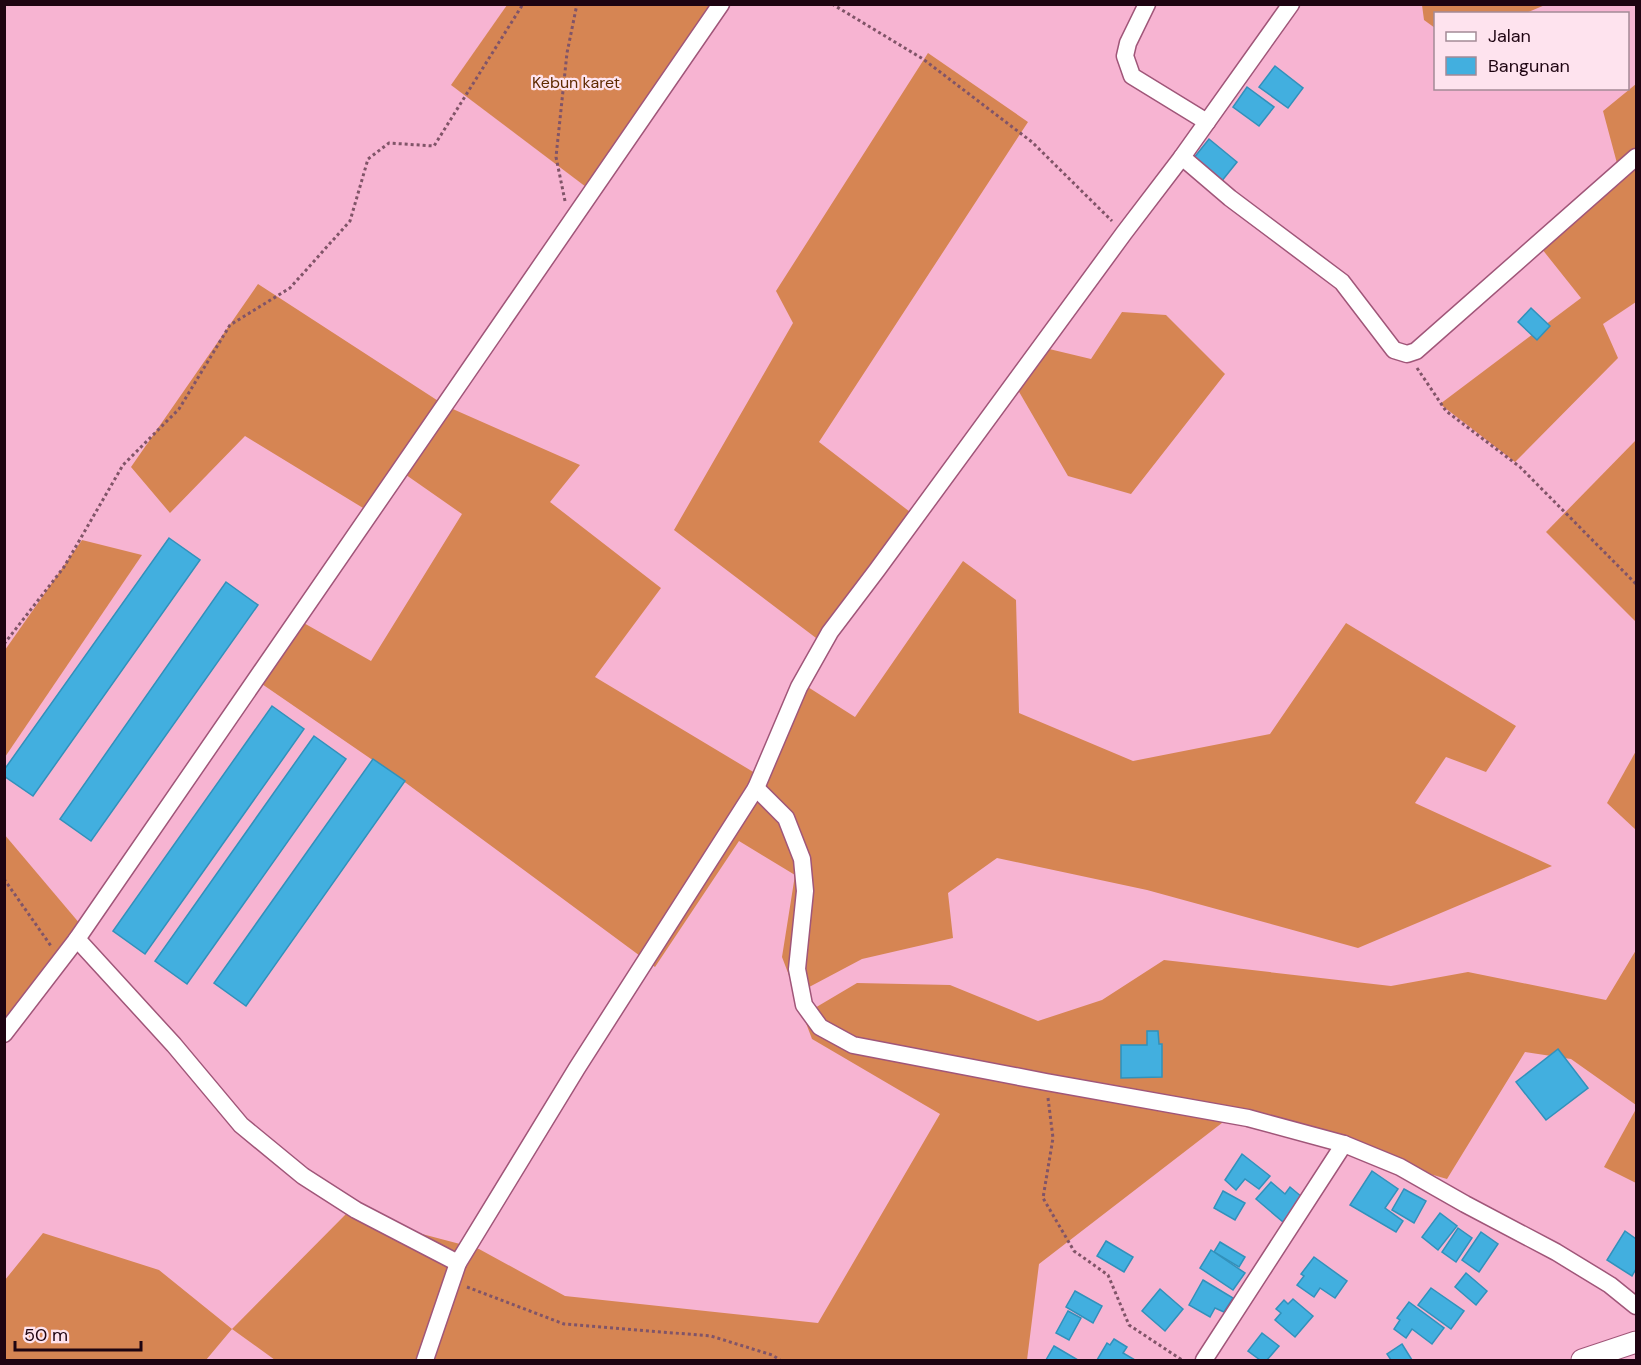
<svg xmlns="http://www.w3.org/2000/svg" width="1641" height="1365" font-family="'DM Sans',sans-serif">
<style>
.forest{fill:#d68553}
.building{fill:#42afdf;stroke:#3191bb;stroke-width:1.5}
.lines{fill:none;stroke-linecap:round;stroke-linejoin:round}
.minor-casing{stroke:#a05679;stroke-width:19}
.tertiary-casing{stroke:#a05679;stroke-width:23}
.path{stroke:#805468;stroke-width:3;stroke-dasharray:3 3;stroke-linecap:butt}
.minor{stroke:#fff;stroke-width:16}
.tertiary{stroke:#fff;stroke-width:21}
.labels{text-anchor:middle;stroke-width:4.5;stroke-linejoin:round;paint-order:stroke}
.park-label{font-size:16px;fill:#5e2a01;stroke:#fee3ee}
</style>
<rect width="100%" height="100%" fill="#f7b4d2"/>
<g class="forest">
<path d="M507,5h216l-129,188 -143,-108z"/>
<path d="M1422,5v-1l123,1 -19,8 -90,1 -1,14 -11,-8z"/>
<path d="M928,53l100,69 -209,320 95,73 -94,126 -146,-111 119,-207 -17,-32z"/>
<path d="M1636,84v218l-33,22 15,34 -103,104 -75,-58 141,-106 -47,-59 84,-72 -15,-56z"/>
<path d="M258,284l188,122 134,59 -30,37 111,86 -66,89 160,96 45,-91 55,35 108,-156 53,39 3,113 114,48 137,-27 76,-111 170,103 -30,46 -40,-15 -31,46 137,63 -194,82 -211,-58 -150,-32 -49,35 5,45 -91,21 -66,35 -14,-37 13,-82 -56,-34 -84,126 -249,-184 -147,-101 43,-60 69,39 91,-147 -63,-44 -31,41 -123,-75 -75,77 -39,-46z"/>
<path d="M1122,312l44,3 59,59 -94,120 -63,-18 -50,-86 27,-42 46,11z"/>
<path d="M1636,440v182l-90,-90z"/>
<path d="M82,540l60,15 -137,202v-107z"/>
<path d="M1636,751v79l-29,-27z"/>
<path d="M4,834l82,97 -82,109z"/>
<path d="M1636,950v155l-65,-46 -46,-7 -78,127 -216,-63 -192,148 -12,96h-752l-43,-31 -26,31h-201v-80l38,-47 116,37 73,59 114,-115 133,35 86,47 253,27 122,-209 -128,-75 -9,-24 54,-32 93,2 88,36 64,-21 62,-40 227,26 77,-14 138,28z"/>
<path d="M1636,1109v74l-32,-16z"/>
</g>
<g class="building">
<path d="M1275,66l28,22 -15,20 -29,-21z"/>
<path d="M1247,87l27,20 -15,19 -26,-19z"/>
<path d="M1209,139l28,23 -16,20 -28,-23z"/>
<path d="M1531,308l19,18 -13,14 -19,-18z"/>
<path d="M169,538l31,22 -167,236 -29,-20v-6z"/>
<path d="M226,582l32,23 -167,236 -31,-22z"/>
<path d="M272,706l32,23 -159,225 -32,-23z"/>
<path d="M314,736l32,23 -159,225 -32,-23z"/>
<path d="M373,759l32,22 -159,225 -32,-23z"/>
<path d="M1147,1031h11l1,13h3v33l-41,1v-33h26z"/>
<path d="M1558,1049l30,39 -42,32 -30,-38z"/>
<path d="M1242,1154l28,22 -11,13 -14,-10 -9,11 -11,-10z"/>
<path d="M1372,1171l26,18 -13,19 18,13 -7,11 -46,-27z"/>
<path d="M1271,1182l14,12 5,-7 12,10 -19,25 -27,-23z"/>
<path d="M1404,1189l22,12 -12,22 -22,-13z"/>
<path d="M1223,1191l22,12 -10,17 -21,-12z"/>
<path d="M1440,1213l17,13 -19,24 -16,-13z"/>
<path d="M1458,1228l14,10 -16,24 -14,-10z"/>
<path d="M1625,1231l11,8v30l-4,7 -25,-16z"/>
<path d="M1481,1232l17,12 -19,28 -17,-12z"/>
<path d="M1106,1241l27,16 -9,15 -27,-16z"/>
<path d="M1220,1242l25,15 -6,10 -25,-15z"/>
<path d="M1211,1250l34,23 -12,17 -33,-22z"/>
<path d="M1314,1257l33,24 -12,17 -15,-10 -6,9 -17,-12 7,-9 -3,-2z"/>
<path d="M1466,1273l21,18 -11,14 -21,-18z"/>
<path d="M1203,1280l30,18 -9,14 -9,-4 -5,9 -21,-12z"/>
<path d="M1431,1288l33,23 -13,18 -33,-24z"/>
<path d="M1160,1289l23,20 -18,22 -23,-20z"/>
<path d="M1075,1291l27,15 -9,17 -27,-16z"/>
<path d="M1293,1299l20,17 -18,21 -20,-17 6,-7 -5,-4 8,-9 4,4z"/>
<path d="M1409,1302l35,26 -12,16 -20,-15 -6,9 -12,-9 6,-9 -3,-2z"/>
<path d="M1068,1311l13,7 -12,22 -13,-7z"/>
<path d="M1262,1333l17,13 -12,14h-7l-12,-9z"/>
<path d="M1114,1339l13,8 -4,6 12,7h-38l10,-17 3,2z"/>
<path d="M1402,1344l10,16h-21l-4,-6z"/>
<path d="M1054,1346l24,14h-32z"/>
</g>
<g class="lines">
<g class="minor-casing">
<g id="minor">
<path d="M1147,4l-19,39 -3,13 7,20 75,46"/>
<path d="M1182,157l48,41 112,84 52,68 13,4 9,-3 220,-194"/>
<path d="M756,788l30,30 16,41 3,32 -8,78 7,36 16,22 33,18 193,37 202,36 96,26 56,23 65,37 91,48 54,33 26,21"/>
<path d="M77,939l97,106 67,80 62,51 53,34 102,53"/>
<path d="M4,1034l73,-95 644,-935"/>
<path d="M425,1360l33,-97 119,-195 179,-280 43,-101 31,-55 47,-62 247,-337 58,-76 109,-153"/>
<path d="M1204,1360l140,-216"/>
</g>
</g>
<g class="tertiary-casing">
<path id="tertiary" d="M1582,1360l54,-18"/>
</g>
<g class="path">
<path d="M832,4l91,55 109,83 80,79"/>
<path d="M565,201l-9,-44 11,-104 10,-49"/>
<path d="M1417,368l29,43 74,56 116,117"/>
<path d="M4,644l60,-77 59,-102 56,-56 51,-84 60,-37 60,-67 18,-62 21,-16 45,3 89,-142"/>
<path d="M4,879l47,67"/>
<path d="M1048,1098l5,40 -10,60 31,53 34,24 21,50 53,35"/>
<path d="M467,1287l97,37 147,12 61,19 8,5"/>
</g>
<use href="#minor" class="minor"/>
<use href="#tertiary" class="tertiary"/>
</g>
<g class="labels">
<g class="park-label">
<text x="576" y="88">Kebun karet</text>
</g>
</g>
<rect width="1641" height="1365" fill="none" stroke="#1e0411" stroke-width="12"/>
<rect x="1434" y="12" width="195" height="78" fill="#fee3ee" stroke="#a48a96" stroke-width="1.5"/>
<rect x="1446" y="32" width="30" height="9" fill="#ffffff" stroke="#a48a96" stroke-width="1.5"/>
<text x="1488" y="42" font-size="18" fill="#1e0411">Jalan</text>
<rect x="1446" y="57" width="30" height="18" fill="#42afdf" stroke="#a48a96" stroke-width="1.5"/>
<text x="1488" y="72" font-size="18" fill="#1e0411">Bangunan</text>
<path d="M15 1341v9h126v-9" fill="none" stroke="#1e0411" stroke-width="3"/>
<text x="24" y="1341" font-size="18" fill="#1e0411" stroke="#fee3ee" stroke-width="4.5" paint-order="stroke">50 m</text>
</svg>
